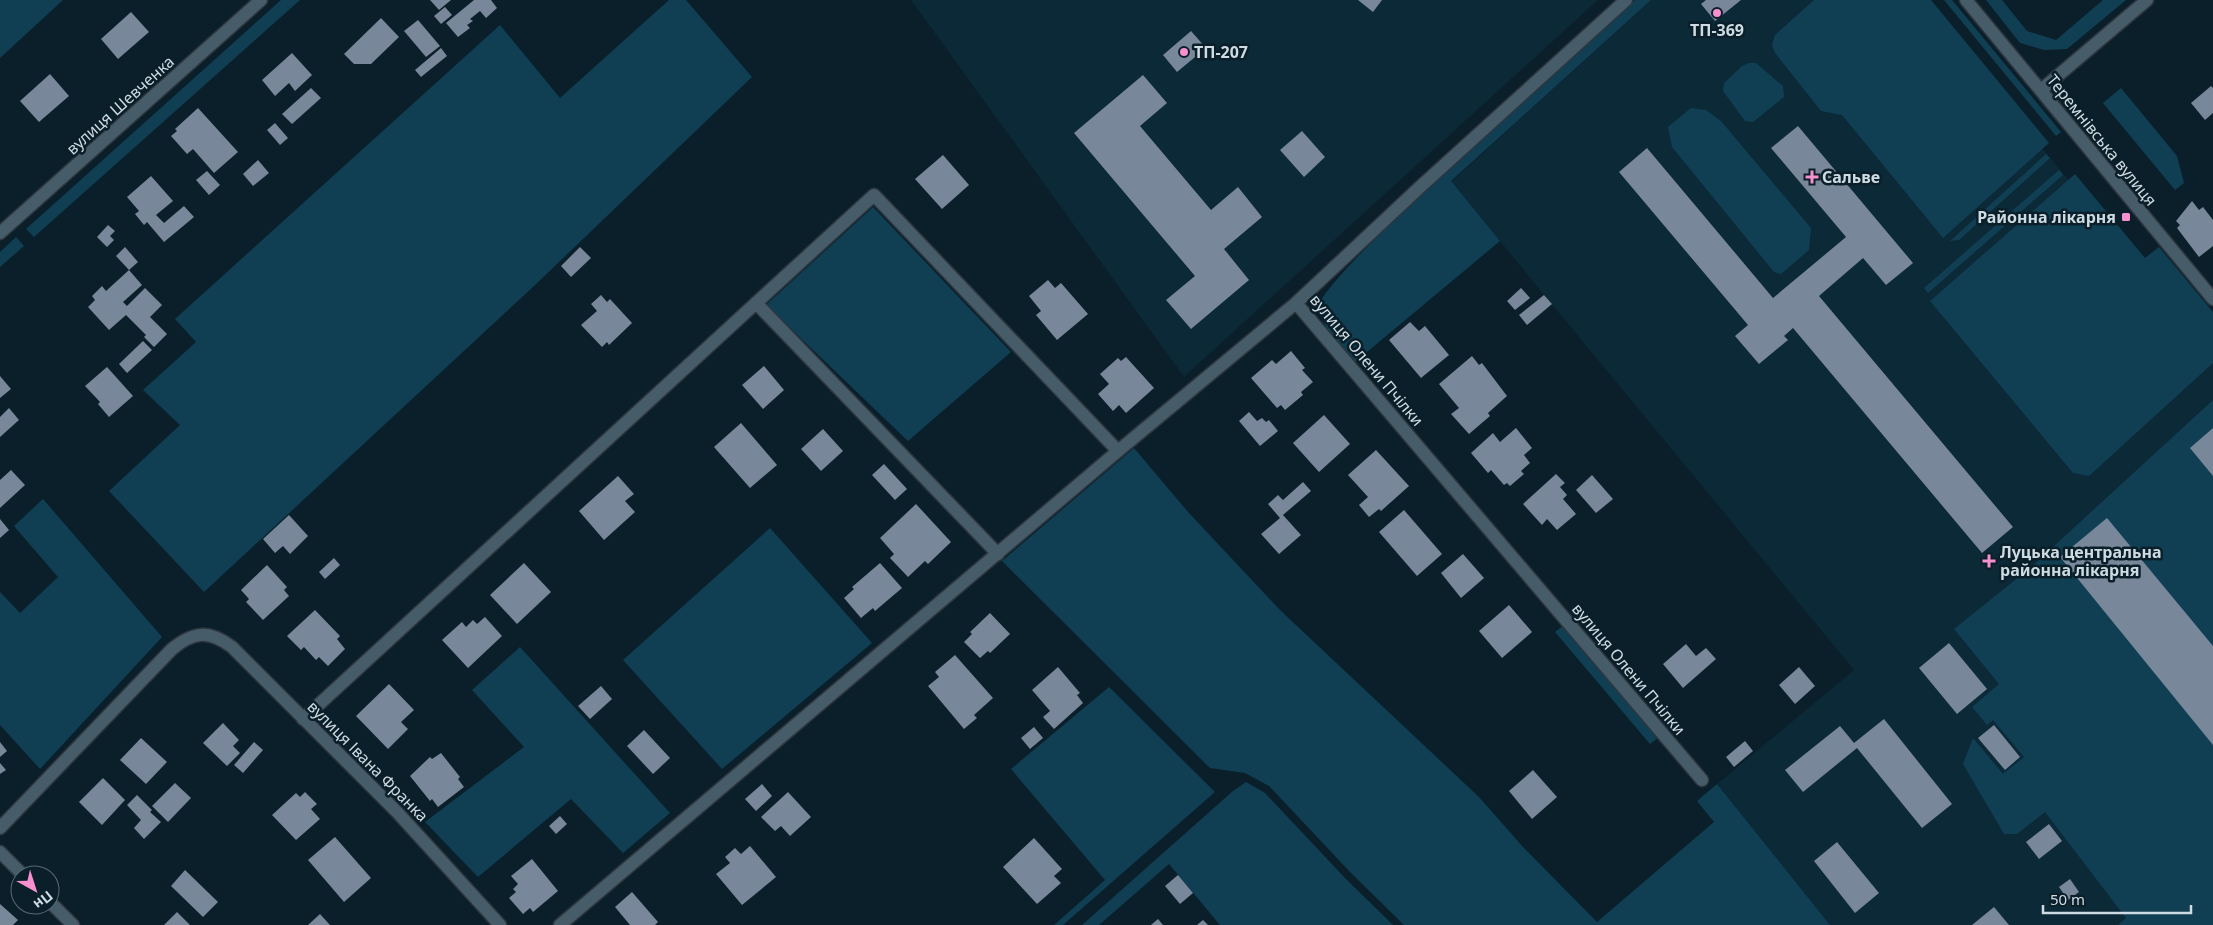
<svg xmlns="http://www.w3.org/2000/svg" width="2213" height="925" font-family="'Noto Sans',sans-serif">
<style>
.built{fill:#0b2936}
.green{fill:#103f53}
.building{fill:#788799}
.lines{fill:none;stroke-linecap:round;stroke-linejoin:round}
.minor-casing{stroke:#2e363f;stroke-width:15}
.minor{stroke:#465c68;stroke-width:12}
.poi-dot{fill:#f790ce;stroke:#0a1f29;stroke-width:2}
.labels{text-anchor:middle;stroke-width:5;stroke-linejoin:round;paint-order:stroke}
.poi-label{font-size:16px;font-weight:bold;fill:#cfdbe2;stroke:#0a1f29;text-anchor:start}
.street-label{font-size:16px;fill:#cfdbe2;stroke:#0a1f29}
</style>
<rect width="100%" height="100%" fill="#0a1f29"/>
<g class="built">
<path d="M911,0h687l-414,377z"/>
<path d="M1651,0h268l294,354v492l-95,79h-288l-113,-141 137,-114 -403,-488z"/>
</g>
<g class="green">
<path d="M0,0h63l-63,58z"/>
<path d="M281,0h19l-266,237 -8,-8z"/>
<path d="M669,0h17l66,77 -218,209 -330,306 -95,-101 71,-66 -37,-35 53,-48 -21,-23 325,-294 60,73z"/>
<path d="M1635,0h16l-200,181 49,60 -145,121c-11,-13 -38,-40 -36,-56 3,-31 274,-268 316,-306z"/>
<path d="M1814,0h117l118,143 -106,95 -101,-123 -21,-4 -46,-58 -3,-8 3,-10z"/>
<path d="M1944,0h8l109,132 -5,4z"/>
<path d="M1986,0h16l25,31 29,9 47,-40h23l-59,49 -23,1 -24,-7z"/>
<path d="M1749,63h7l27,23 1,11 -31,25 -8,-1 -22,-30 1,-8 18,-17z"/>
<path d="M2121,88l56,68 7,27 -9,7 -72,-87z"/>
<path d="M1691,108l15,2 15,11 90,107 -2,22 -28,24 -7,-2 -102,-125 -4,-20z"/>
<path d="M2046,154l4,4 -91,82 -9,1z"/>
<path d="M2059,170l4,5 -135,118 -4,-5z"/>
<path d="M2075,174l70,84 14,-11 54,65v51l-124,113 -16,-3 -143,-172z"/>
<path d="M873,207l138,145 -103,89 -142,-136z"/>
<path d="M16,237l8,9 -24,21v-15z"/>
<path d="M2213,400v525h-95l8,-7 -81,-106 -28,22h-13l-41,-70 10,-26 30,36 21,-17 -31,-37 -6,5 -15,-18 27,-23 -45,-55 76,-61z"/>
<path d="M1134,448l54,64 93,99 198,186 44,50 74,75 117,-100 -17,-21 20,-17 113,141h-426l-53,-52 -82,-87 -24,-13 -35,-5 -208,-207z"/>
<path d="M43,499l119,138 -122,132 -40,-44v-133l20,21 38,-36 -44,-51z"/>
<path d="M770,528l102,115 -150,126 -99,-109z"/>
<path d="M1564,625l95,112 -9,7 -95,-112z"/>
<path d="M520,647l150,166 -47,40 -52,-54 -93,78 -53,-55 99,-75 -52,-57z"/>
<path d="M1109,687l106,105 -152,133h-9l51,-45 -94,-111z"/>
<path d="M1246,782l19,11 80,85 48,47h-173l-51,-61 -70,61h-17l151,-134z"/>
</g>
<g class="building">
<path d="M430,0h21l-12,10z"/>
<path d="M474,0h17l6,8 -11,10 -6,-7 -10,8 3,2 -6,4 3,3 -12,9 -12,-14z"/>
<path d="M1358,0h24l-9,12z"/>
<path d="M1706,0h35l-26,21 -14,-17z"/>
<path d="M445,7l7,8 -11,9 -7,-8z"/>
<path d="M131,12l18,20 -31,27 -17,-20z"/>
<path d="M381,18l18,19 -28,27h-17l-10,-10z"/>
<path d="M418,20l22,26 -14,11 -22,-26z"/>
<path d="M1191,31l15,17 -29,24 -14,-17z"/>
<path d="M441,48l6,8 -26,21 -6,-7z"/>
<path d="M292,53l20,22 -17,16 -6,-8 -14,13 -13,-16z"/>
<path d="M50,74l19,22 -30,26 -19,-21z"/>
<path d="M1143,75l24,28 -27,23 71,84 27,-23 24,30 -38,32 25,31 -58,49 -25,-29 29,-24 -121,-143z"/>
<path d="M2211,86l2,2v25l-8,7 -14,-17z"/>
<path d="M311,88l10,10 -29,26 -10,-10z"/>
<path d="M198,108l40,44 -24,21 -21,-24 -6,5 -16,-18 6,-5 -2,-2z"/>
<path d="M275,123l13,15 -8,7 -13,-15z"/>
<path d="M1798,126l115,137 -27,22 -23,-27 -44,38 194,231 -31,26 -189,-225 -9,8 4,4 -29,24 -24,-28 13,-11 -129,-153 28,-24 126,150 73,-61 -75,-89z"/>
<path d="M1302,131l23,26 -21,20 -24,-27z"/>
<path d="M943,155l26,30 -27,24 -27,-30z"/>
<path d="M258,160l11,13 -16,13 -10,-12z"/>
<path d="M207,171l13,14 -11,10 -13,-15z"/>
<path d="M151,176l22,25 -17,14 8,8 20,-17 10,11 -30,25 -17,-20 -3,3 -9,-11 4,-3 -12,-14z"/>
<path d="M2192,201l7,9 4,-3 10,13v26l-14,11 -22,-29 3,-3 -4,-4z"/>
<path d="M108,225l7,6 -5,5 4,4 -7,7 -10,-10z"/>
<path d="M125,247l13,15 -9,8 -13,-14z"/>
<path d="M580,247l11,11 -20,19 -10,-11z"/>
<path d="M129,270l13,15 -19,17 4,4 18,-18 17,17 -12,12 17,17 -13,13 -10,-10 2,-2 -20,-20 -17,15 -21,-23 7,-7 -3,-4 10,-10 4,5z"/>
<path d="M1048,280l7,8 6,-5 27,31 -31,26 -21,-25 5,-4 -12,-15z"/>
<path d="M1521,288l9,10 -15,12 -8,-9z"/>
<path d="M601,295l6,7 3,-3 22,24 -23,22 -2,-3 -5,5 -21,-22 16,-14 -6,-7z"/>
<path d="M1544,295l8,9 -25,21 -8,-10z"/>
<path d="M1410,322l9,9 6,-5 24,29 -28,23 -32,-38z"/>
<path d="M143,341l9,9 -25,23 -8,-9z"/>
<path d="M1291,351l14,17 -3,2 11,12 -12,10 2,3 -18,15 -4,-5 -4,3 -26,-30 21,-18 4,4z"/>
<path d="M1472,356l7,9 3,-2 25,33 -19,17 2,3 -21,18 -18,-20 8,-6 -20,-24z"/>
<path d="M1126,357l28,31 -28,25 -7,-8 -6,6 -15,-17 11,-10 -9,-10 18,-16 3,3z"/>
<path d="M764,366l20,24 -21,19 -21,-24z"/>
<path d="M107,367l26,29 -24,21 -11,-13 2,-2 -15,-16z"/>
<path d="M0,376l11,13 -11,9z"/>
<path d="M9,408l10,12 -19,17v-20z"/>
<path d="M1249,412l8,9 5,-3 4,4 3,-2 9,11 -18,15 -21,-25z"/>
<path d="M1324,415l26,29 -31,28 -26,-29z"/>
<path d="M741,423l36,42 -27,23 -36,-41z"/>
<path d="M1516,428l16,20 -8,7 6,8 -9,8 3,3 -14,12 -3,-3 -3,2 -13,-15 -3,3 -17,-20 22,-20 7,9z"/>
<path d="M2213,428v48l-23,-28z"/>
<path d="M823,429l20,22 -22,20 -20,-22z"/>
<path d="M1376,450l33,36 -28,25 -2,-2 -10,8 -10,-12 9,-8 -20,-22z"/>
<path d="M884,464l23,25 -12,11 -23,-25z"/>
<path d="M11,470l14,15 -25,23v-28z"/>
<path d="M1556,474l9,9 -5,4 7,8 -4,4 13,15 -19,16 -10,-11 -5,6 -19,-21z"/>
<path d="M1592,475l21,24 -17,14 -20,-23z"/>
<path d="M618,476l16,18 -9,7 10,11 -31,28 -25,-29z"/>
<path d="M1303,482l8,9 -28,24 18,20 -22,19 -18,-20 19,-16 -12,-14 10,-9 5,5z"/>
<path d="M916,504l35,38 -23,22 -3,-3 -17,16 -18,-19 4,-4 -14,-16z"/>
<path d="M1404,510l38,44 -25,22 -38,-44z"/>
<path d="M289,515l19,21 -18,18 -7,-8 -8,7 -12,-14z"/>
<path d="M2107,518l106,128v99l-153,-188z"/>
<path d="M0,519l9,11 -9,8z"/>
<path d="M1463,554l21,24 -23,20 -20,-25z"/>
<path d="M334,558l6,7 -15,14 -6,-7z"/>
<path d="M524,563l27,29 -34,32 -27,-29z"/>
<path d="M880,563l22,25 -27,23 -2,-3 -12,10 -17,-20 10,-9 -2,-2z"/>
<path d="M267,565l20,22 -3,3 5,6 -26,24 -17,-18 3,-3 -8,-9z"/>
<path d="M1509,605l23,27 -30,26 -23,-27z"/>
<path d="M315,610l25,26 -3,3 8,10 -17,17 -9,-9 -3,3 -12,-13 -3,3 -14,-14z"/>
<path d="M990,613l20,21 -20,19 -2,-2 -8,7 -16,-16 8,-8 -2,-2z"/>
<path d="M485,617l17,19 -34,32 -26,-28 20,-18 4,5 7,-7 4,4z"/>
<path d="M1949,643l38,46 -30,25 -38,-46z"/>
<path d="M1686,644l10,12 10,-8 10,11 -33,29 -20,-24z"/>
<path d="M955,655l38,43 -19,17 3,3 -13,11 -36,-43 11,-9 -4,-5z"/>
<path d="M1058,667l22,26 -3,2 6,8 -29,26 -11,-12 7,-6 -18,-21z"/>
<path d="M1799,667l16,19 -20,18 -16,-19z"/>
<path d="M389,684l25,26 -13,12 7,7 -20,20 -32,-33z"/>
<path d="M601,686l11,13 -22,20 -12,-13z"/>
<path d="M1884,719l68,85 -30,24 -65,-80 -54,44 -18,-22 55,-44 14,17z"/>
<path d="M223,723l16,17 -6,6 7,7 -13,13 -24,-23z"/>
<path d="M1994,725l26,32 -15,13 -27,-32z"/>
<path d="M1034,727l9,11 -13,11 -9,-11z"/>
<path d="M644,730l26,28 -17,16 -26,-28z"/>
<path d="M141,738l26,24 -21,22 -26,-24z"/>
<path d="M1745,741l8,10 -19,16 -8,-10z"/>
<path d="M0,742l7,9 -7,6z"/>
<path d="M254,742l9,8 -20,23 -9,-8z"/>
<path d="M441,753l19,24 -2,2 6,8 -26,20 -6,-8 -2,2 -20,-25 20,-19 2,2z"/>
<path d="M0,763l6,7 -6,4z"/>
<path d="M1533,770l24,27 -25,22 -23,-28z"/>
<path d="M103,778l22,22 -23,25 -23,-23z"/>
<path d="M175,783l16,15 -23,24 -16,-16z"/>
<path d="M762,784l10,12 -16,15 -11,-12z"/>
<path d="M305,792l12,12 -6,5 9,10 -24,21 -24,-25 24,-22 4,4z"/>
<path d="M788,792l23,25 -21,19 -9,-10 -6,5 -14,-14z"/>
<path d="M137,795l15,15 -2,2 11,10 -17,17 -10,-11 7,-8 -14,-15z"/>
<path d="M560,816l7,8 -11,10 -7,-8z"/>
<path d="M2049,824l13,17 -23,18 -13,-17z"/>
<path d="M335,837l36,41 -27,24 -36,-42z"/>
<path d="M1034,838l28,31 -8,7 7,7 -24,21 -34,-37z"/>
<path d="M1837,842l42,51 -24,20 -41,-52z"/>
<path d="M750,846l26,31 -34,28 -26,-31 14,-11 -5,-6 10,-9 6,6z"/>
<path d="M532,859l26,32 -25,21 -3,-4 -7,6 -14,-16 7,-6 -3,-3 5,-5 -7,-8z"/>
<path d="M185,870l33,32 -15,15 -32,-31z"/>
<path d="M1178,875l15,18 -13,11 -15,-18z"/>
<path d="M2070,879l9,13 -11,8 -9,-13z"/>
<path d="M632,892l26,30 -3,3h-25l-15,-18z"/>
<path d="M0,904l18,16 -5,5h-13z"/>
<path d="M1994,907l15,18h-37z"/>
<path d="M177,912l13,13h-26z"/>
<path d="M320,914l10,11h-22z"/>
<path d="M1158,919l5,6h-12z"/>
<path d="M1203,920l5,5h-11z"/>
</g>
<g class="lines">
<g class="minor-casing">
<g id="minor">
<path d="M1966,0l247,299"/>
<path d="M2041,90l106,-90"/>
<path d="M0,233l261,-233"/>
<path d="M756,303l118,-108 244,256"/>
<path d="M1296,303l406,477"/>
<path d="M303,719l453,-416 242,251"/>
<path d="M0,828l172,-179c22,-18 37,-19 60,-2l165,165 103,113"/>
<path d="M0,852l23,23"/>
<path d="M50,902l23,23"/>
<path d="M560,925l558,-474 178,-148 124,-116 206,-187"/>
</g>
</g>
<use href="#minor" class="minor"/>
</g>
<g class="poi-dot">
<circle cx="1717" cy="13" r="5"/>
<circle cx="1184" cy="52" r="5"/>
<path d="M1809.5 169.5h5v5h5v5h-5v5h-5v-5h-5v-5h5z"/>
<rect x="2121" y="212" width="10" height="10" rx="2.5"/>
<path d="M1986.5 553.5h5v5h5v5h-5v5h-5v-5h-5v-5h5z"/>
</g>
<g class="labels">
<g class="poi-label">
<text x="1717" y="36" text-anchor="middle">ТП-369</text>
<text x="1194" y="58">ТП-207</text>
<text x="1822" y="183">Сальве</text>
<text x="2116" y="223" text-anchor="end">Районна лікарня</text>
<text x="2000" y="558">Луцька центральна<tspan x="2000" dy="18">районна лікарня</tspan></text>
</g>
<g class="street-label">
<text transform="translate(120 105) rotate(-42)" y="6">вулиця Шевченка</text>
<text transform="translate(2102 140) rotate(51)" y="6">Теремнівська вулиця</text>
<text transform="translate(1367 360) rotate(50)" y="6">вулиця Олени Пчілки</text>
<text transform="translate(1629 669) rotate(50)" y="6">вулиця Олени Пчілки</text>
<text transform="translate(368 761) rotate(45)" y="6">вулиця Івана Франка</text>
</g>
</g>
<g transform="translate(35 890) rotate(141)"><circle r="24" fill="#0a1f29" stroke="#596a73"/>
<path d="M0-4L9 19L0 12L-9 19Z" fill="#f790ce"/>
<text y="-8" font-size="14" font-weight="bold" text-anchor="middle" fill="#cfdbe2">Пн</text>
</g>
<path d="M2043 905v8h148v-8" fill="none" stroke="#cfdbe2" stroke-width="2.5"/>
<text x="2050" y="905" font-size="15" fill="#cfdbe2" stroke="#0a1f29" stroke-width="4" paint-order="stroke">50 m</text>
</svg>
